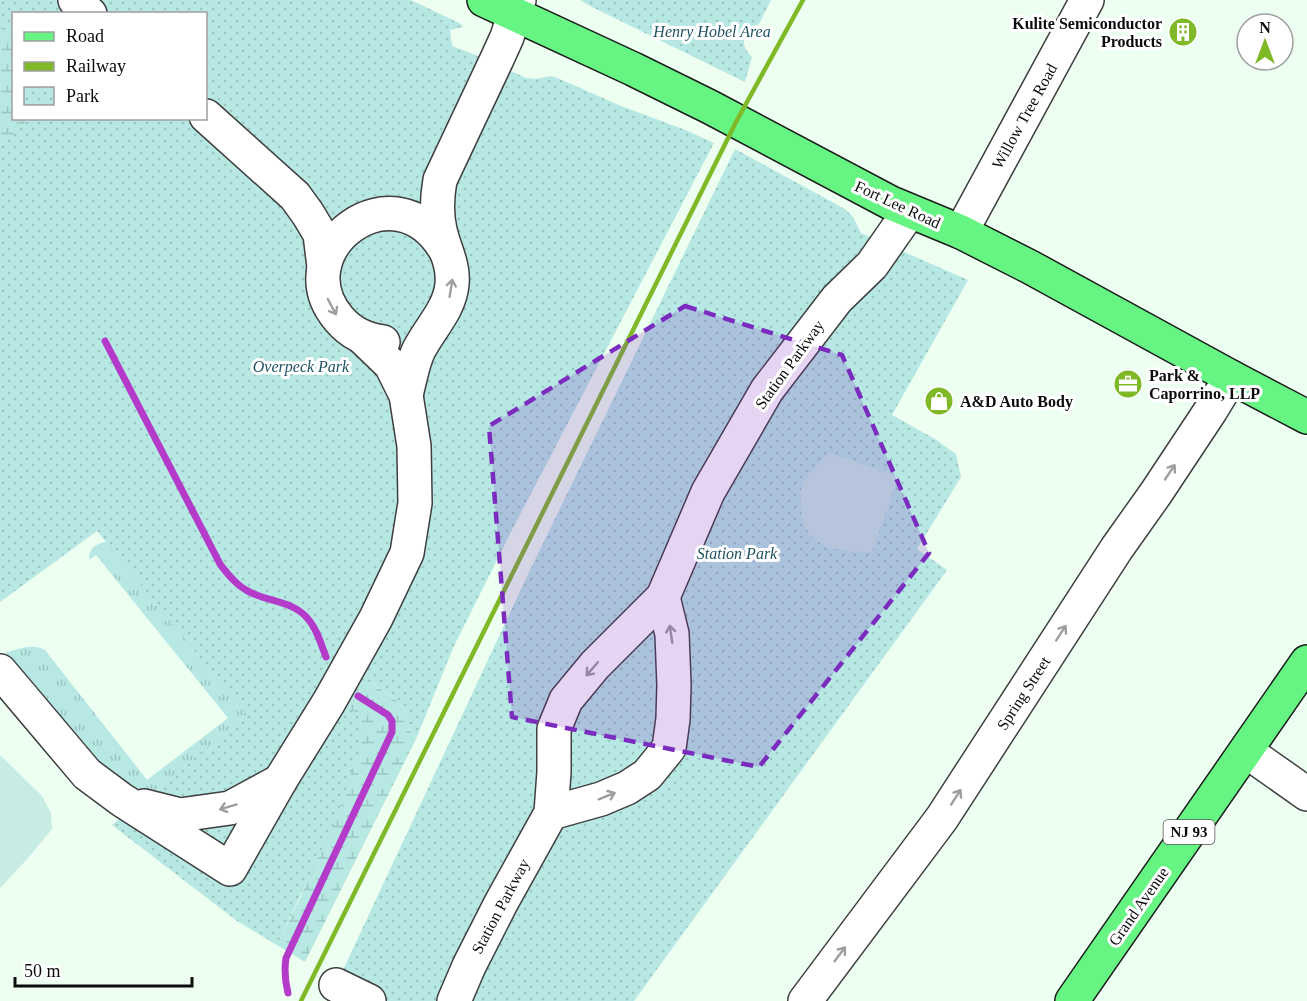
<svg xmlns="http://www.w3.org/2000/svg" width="1307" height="1001" font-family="Georgia,serif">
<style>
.grass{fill:url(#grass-tufts)}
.wetland{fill:url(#wetland-marsh)}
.park{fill:url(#park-dots)}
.pitch{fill:#c6ece4}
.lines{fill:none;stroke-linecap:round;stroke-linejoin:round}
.stream{stroke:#b43bca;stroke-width:7}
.minor-casing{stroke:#3f3f3f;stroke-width:36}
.major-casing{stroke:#1d1d1d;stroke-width:36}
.minor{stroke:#fff;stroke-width:33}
.major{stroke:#66f583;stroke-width:33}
.rail{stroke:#7fb928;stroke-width:4.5}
.oneway{stroke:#9e9e9e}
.marked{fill:#7b2cbf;fill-opacity:0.2;stroke:#7b2cbf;stroke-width:4.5;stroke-dasharray:12 8;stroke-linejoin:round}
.labels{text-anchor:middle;stroke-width:6;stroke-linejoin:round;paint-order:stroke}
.shield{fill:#fff;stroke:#555;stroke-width:1.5}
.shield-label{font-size:15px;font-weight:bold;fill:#0c0c0c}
.poi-label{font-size:16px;font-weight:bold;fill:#0c0c0c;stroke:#fff;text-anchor:start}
.park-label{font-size:16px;font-style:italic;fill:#1f5262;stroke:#fff}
.street-label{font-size:16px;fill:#0c0c0c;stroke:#fff}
</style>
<defs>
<pattern id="grass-tufts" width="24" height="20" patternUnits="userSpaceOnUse" patternTransform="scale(1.5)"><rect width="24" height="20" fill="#b7e8e4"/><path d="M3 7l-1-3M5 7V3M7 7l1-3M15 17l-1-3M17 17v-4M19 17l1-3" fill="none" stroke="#9cc6c2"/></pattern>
<pattern id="wetland-marsh" width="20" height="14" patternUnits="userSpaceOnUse" patternTransform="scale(1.5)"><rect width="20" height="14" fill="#b7e8e4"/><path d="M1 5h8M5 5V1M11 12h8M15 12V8" fill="none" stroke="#9cc6c2"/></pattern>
<pattern id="park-dots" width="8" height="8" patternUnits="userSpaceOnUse" patternTransform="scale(1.5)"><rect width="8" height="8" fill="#b7e8e4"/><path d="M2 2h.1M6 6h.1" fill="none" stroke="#9cc6c2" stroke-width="1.8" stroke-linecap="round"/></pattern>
</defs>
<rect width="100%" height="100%" fill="#ecfff1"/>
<path class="grass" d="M106,542l191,140 -122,120 -46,-13 -43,-30 -81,-106c14,-4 27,-10 40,-3l102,130 81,-62 -132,-163 -7,5c1,-12 5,-16 17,-18z"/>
<g class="wetland">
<path d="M0,21l13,16 1,81 15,1 -15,16 -14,11z"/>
<path d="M362,678c10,6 37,20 42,31 4,11 4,21 12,30l-111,223 -28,-17 24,-49 61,-156 -16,-32z"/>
</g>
<g class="park">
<path d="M0,0h411l50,24 2,3 -13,3 2,16 21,8 53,24 10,1 15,-3 4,1 66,29 62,23 31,14 -201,385 -59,118 -38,93c-8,-9 -8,-19 -12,-30 -5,-12 -31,-24 -42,-31l-16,29 9,5 7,10v18l-27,82 -58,123 -40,-24 -125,-96 135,-110 -150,-184 -97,71v-456l13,-11 16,-16 177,-1v-104h-192l-1,23 -13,-16z"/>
<path d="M580,0h191l-12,24 -11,4c-6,14 -6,18 4,29l-7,25 -155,-76z"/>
<path d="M735,149l110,60 8,8 8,16 107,47 -76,135 43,24 21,15 5,23 -44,72 30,21 -313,431h-265l-33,-16 194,-415z"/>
</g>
<g class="pitch">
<path d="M829,453l69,24 -26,75c-32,0 -69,-3 -71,-43 0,-9 -2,-19 3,-27 7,-11 17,-20 25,-29z"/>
<path d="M0,755l42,41 9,17 1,16 -24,29 -28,30z"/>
</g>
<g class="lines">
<g class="stream">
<path d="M105,341l115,223c7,9 15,20 26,26 19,12 47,10 62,29 9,10 13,25 18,38"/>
<path d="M288,993c-3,-12 -4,-22 -2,-35l106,-226v-11l-4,-6 -30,-19"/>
</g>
<g class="minor-casing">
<g id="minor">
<path d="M75,0l15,14"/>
<path d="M206,116l89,80 13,18 12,20 4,33"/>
<path d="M961,232l126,-232"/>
<path d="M383,342c-18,-2 -33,-10 -44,-23 -58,-68 56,-157 107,-68"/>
<path d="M406,395c4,-15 7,-36 15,-49 11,-20 29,-38 31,-62 2,-20 -8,-35 -12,-54 -4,-17 -3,-33 0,-50l57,-121 10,-22 12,-37"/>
<path d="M0,671l87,103 35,26 108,69 50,-88 49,-79 47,-84 31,-65 8,-50 -1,-57 -8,-51 -15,-30 -30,-29"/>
<path d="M1246,751l61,43"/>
<path d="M144,806l36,9 50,-7 50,-27"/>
<path d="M551,813l50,-14 26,-11 20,-13 22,-27 4,-29 1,-34 -2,-51 -9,-37"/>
<path d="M336,985l33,16"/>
<path d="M454,1001l15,-35 32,-63 50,-90 3,-41v-43l12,-29 29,-35 68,-68 45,-105 59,-102 70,-91 35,-34 37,-53"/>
<path d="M805,1001l137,-183 175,-270 39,-55 55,-83 20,-33"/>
</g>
</g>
<g class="major-casing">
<g id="major">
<path d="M484,0l149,69 77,38 181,96 70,29 69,35 201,110 76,40"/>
<path d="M1072,1001l235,-339"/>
</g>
</g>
<use href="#minor" class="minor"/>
<use href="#major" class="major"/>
<path class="rail" d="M301,1001l435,-879 67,-122"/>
</g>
<defs><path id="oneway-shaft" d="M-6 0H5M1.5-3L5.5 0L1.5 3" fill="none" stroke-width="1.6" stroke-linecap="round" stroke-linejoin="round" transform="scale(1.5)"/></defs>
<g class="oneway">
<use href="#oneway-shaft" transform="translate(451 288) rotate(-81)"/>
<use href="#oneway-shaft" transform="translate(332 307) rotate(62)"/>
<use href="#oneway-shaft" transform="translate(1170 472) rotate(-56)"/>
<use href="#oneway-shaft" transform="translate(1061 633) rotate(-57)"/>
<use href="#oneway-shaft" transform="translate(671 634) rotate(-98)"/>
<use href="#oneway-shaft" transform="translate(592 669) rotate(131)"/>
<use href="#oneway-shaft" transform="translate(607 796) rotate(-22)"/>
<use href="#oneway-shaft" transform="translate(956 797) rotate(-57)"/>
<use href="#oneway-shaft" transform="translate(228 807) rotate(163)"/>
<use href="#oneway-shaft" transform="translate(840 954) rotate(-53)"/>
</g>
<path class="marked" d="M685,306l157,49 87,198 -170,214 -247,-50 -23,-291z"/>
<defs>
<g id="building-disc" transform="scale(1.5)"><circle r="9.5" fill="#7fb928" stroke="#fff"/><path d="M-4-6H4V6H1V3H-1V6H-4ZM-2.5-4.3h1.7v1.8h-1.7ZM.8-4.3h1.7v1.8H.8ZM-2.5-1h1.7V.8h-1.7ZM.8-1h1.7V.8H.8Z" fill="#fff"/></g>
<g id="office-disc" transform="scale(1.5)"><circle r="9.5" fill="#7fb928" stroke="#fff"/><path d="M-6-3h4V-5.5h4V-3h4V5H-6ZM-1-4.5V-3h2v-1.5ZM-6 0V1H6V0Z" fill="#fff"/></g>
<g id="shop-disc" transform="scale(1.5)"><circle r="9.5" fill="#7fb928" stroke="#fff"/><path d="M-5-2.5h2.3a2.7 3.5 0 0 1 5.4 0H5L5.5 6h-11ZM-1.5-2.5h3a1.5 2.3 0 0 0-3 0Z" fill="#fff"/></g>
</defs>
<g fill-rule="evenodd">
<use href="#building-disc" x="1183" y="32"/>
<use href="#office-disc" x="1128" y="384"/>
<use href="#shop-disc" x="939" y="401"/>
</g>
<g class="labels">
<rect class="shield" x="1163.5" y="820" width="51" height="24" rx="4.5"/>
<g class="shield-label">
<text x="1189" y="837">NJ 93</text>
</g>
<g class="poi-label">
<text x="1162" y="29" text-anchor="end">Kulite Semiconductor<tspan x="1162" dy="18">Products</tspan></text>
<text x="1149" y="381">Park &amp;<tspan x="1149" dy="18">Caporrino, LLP</tspan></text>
<text x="960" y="407">A&amp;D Auto Body</text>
</g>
<g class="park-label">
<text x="712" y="37">Henry Hobel Area</text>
<text x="301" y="372">Overpeck Park</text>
<text x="737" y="559">Station Park</text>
</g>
<g class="street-label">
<text transform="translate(1024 116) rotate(-61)" y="6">Willow Tree Road</text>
<text transform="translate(898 204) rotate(25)" y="6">Fort Lee Road</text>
<text transform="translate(789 364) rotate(-54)" y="6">Station Parkway</text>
<text transform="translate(1023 693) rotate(-57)" y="6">Spring Street</text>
<text transform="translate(500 906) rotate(-62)" y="6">Station Parkway</text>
<text transform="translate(1138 906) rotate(-55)" y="6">Grand Avenue</text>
</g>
</g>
<rect x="12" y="12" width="195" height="108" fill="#ffffff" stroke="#9e9e9e" stroke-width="1.5"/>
<rect x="24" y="32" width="30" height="9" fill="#66f583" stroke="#9e9e9e" stroke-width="1.5"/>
<text x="66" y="42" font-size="18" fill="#0c0c0c">Road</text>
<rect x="24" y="62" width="30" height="9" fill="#7fb928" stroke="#9e9e9e" stroke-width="1.5"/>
<text x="66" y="72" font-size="18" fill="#0c0c0c">Railway</text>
<rect x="24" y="87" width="30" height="18" fill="url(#park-dots)" stroke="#9e9e9e" stroke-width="1.5"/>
<text x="66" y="102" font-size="18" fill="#0c0c0c">Park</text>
<g transform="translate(1265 42)"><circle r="28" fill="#ffffff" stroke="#9e9e9e" stroke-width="1.5"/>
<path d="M0-4.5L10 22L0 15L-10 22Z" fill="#7fb928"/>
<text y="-9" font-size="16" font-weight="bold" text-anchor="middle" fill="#0c0c0c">N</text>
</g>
<path d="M15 977v9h177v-9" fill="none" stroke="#0c0c0c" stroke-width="3"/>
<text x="24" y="977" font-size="18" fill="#0c0c0c" stroke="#ffffff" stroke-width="4.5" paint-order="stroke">50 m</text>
</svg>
